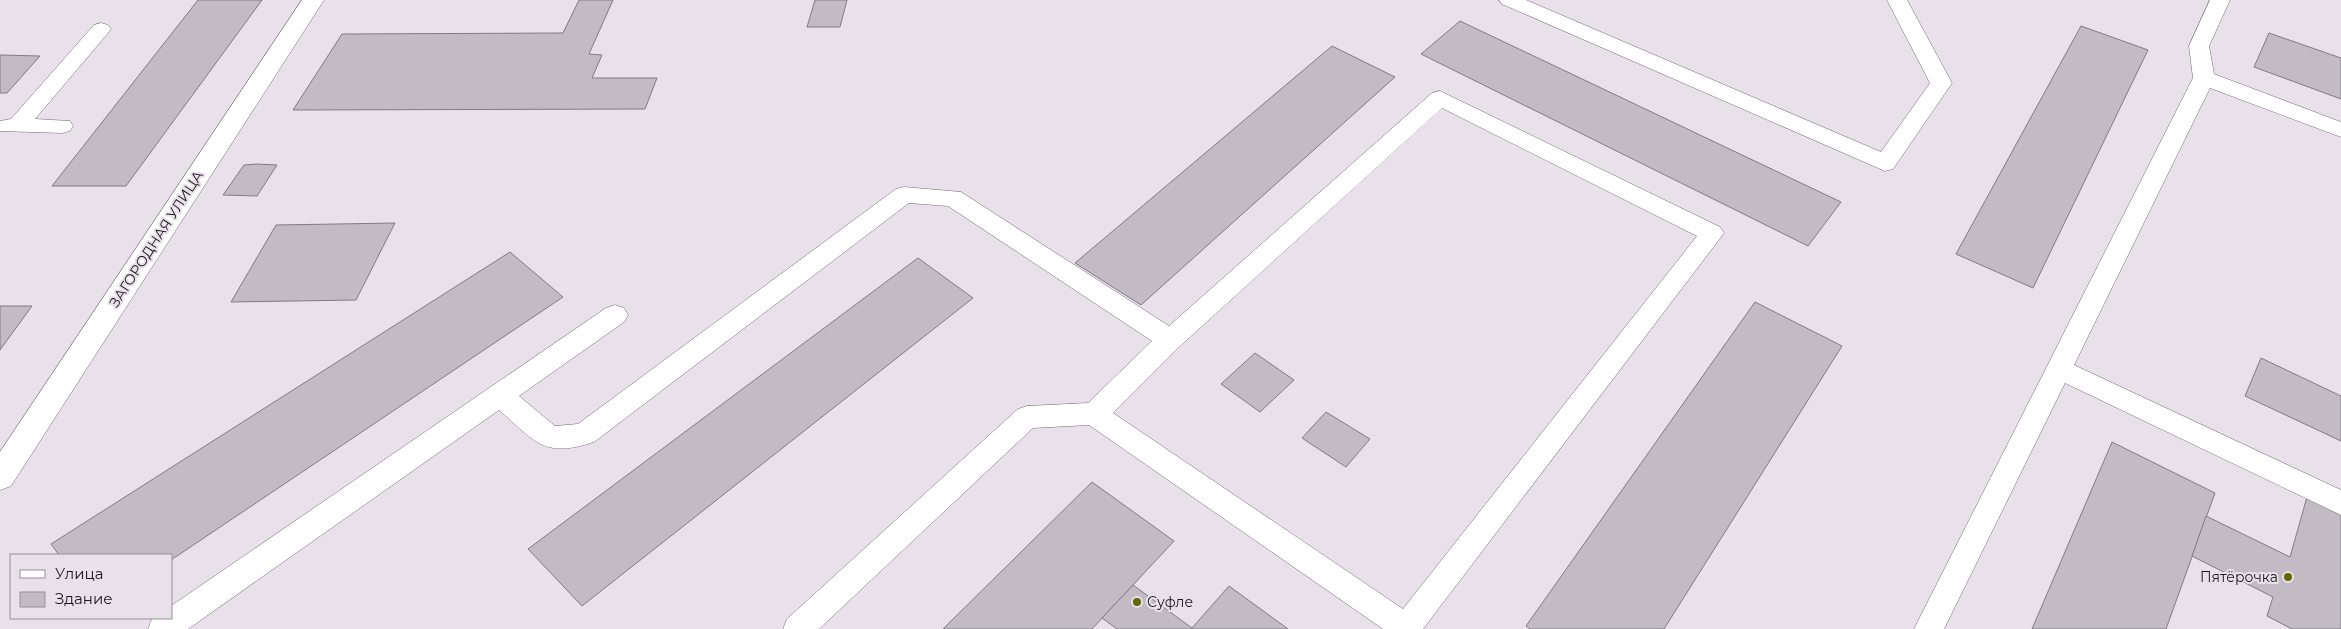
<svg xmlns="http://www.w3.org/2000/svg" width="2341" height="629" font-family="Montserrat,sans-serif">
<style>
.building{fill:#c2bbc3;stroke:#817a82}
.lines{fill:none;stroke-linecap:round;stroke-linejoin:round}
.service-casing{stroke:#716a72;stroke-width:1}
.minor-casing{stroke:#716a72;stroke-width:1}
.service{fill:#fff;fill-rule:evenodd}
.minor{fill:#fff;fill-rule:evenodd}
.poi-dot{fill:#626704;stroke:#e9e1ea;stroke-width:2}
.labels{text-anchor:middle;stroke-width:4;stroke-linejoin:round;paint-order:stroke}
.street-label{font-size:14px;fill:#1a171b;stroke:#e9e1ea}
.poi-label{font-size:14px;fill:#1a171b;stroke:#e9e1ea;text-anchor:end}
</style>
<rect width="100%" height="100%" fill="#e9e1ea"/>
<g class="building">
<path d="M198,0h64l-136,186h-74z"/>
<path d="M579,0h34l-24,54 13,1 -10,23h65l-12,31 -352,1 49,-76 221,-1z"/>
<path d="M815,0h32l-7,27h-33z"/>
<path d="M1460,21l381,181 -33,44 -387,-192z"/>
<path d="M2081,26l67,24 -115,238 -77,-34z"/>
<path d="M2269,33l72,25v41l-87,-32z"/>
<path d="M1332,46l63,31 -254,228 -66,-42z"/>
<path d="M0,56v-1l40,1 -33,37h-7z"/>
<path d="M257,164l20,1 -20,31 -34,-1 21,-30z"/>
<path d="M395,223l-39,77 -125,2 45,-77z"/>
<path d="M510,252l53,45 -392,263v-5h-112l-8,-11z"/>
<path d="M918,258l55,40 -391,308 -54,-57z"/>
<path d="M1755,302l87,44 -178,283h-134l-4,-3z"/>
<path d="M0,306h32l-32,44z"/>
<path d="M1255,353l39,27 -34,32 -39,-28z"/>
<path d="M2261,358l80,38v45l-96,-45z"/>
<path d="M1326,412l44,27 -24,28 -44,-29z"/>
<path d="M2112,442l103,51 -49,136h-134z"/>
<path d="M1092,482l82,59 -82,88h-149z"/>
<path d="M2307,497l34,16v116h-49l-25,-13 6,-19 -81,-41 14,-40 84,41z"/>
<path d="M1133,585l59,43 37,-42 59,43h-171l-15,-11z"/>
</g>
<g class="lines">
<g class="service-casing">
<g id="service">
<path d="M1499,0h27l355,152 49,-69 -43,-83h20l45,83 -59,86 -8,2 -383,-167z"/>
<path d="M2210,0h20l-21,46 5,28 127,48v15l-131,-49 -136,277 267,125v25l-276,-132 -121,246h-30l279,-551 -4,-32z"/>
<path d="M101,23l7,2 3,4 -3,4 -73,86 35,2 3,5 -3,5 -8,2 -62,-2v-10l11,-2 83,-94z"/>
<path d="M1440,91l280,136 4,6 -301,396h-40l-294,-204 -56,3 -214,201h-36l4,-10 231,-210 9,-3 61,-3 64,-62 -204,-135 -39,-3 -315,239c-51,17 -59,-1 -95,-32l-311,219h-40l4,-10 19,-1v-12l435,-298 9,-3 9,3 4,7 -4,7 -105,74 36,30 23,-2 318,-235 8,-2 57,5 208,134 263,-233zM1442,108l255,128 -294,373 -290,-196 66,-66z"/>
</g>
</g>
<g class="minor-casing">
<path id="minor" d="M302,0h22l-313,486 -11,4v-38z"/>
</g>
<use href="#service" class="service"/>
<use href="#minor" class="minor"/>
</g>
<g class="poi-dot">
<circle cx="2288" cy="577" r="5"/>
<circle cx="1137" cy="602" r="5"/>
</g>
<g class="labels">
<g class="street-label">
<text transform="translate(156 239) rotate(-57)" y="5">ЗАГОРОДНАЯ УЛИЦА</text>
</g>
<g class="poi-label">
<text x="2278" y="582">Пятёрочка</text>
<text x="1147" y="607" text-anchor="start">Суфле</text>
</g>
</g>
<rect x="10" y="554" width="162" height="65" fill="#e9e1ea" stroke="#969097"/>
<rect x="20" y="570" width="25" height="8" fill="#ffffff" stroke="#969097"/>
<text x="55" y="579" font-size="15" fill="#1a171b">Улица</text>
<rect x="20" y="592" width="25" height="15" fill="#c2bbc3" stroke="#969097"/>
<text x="55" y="604" font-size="15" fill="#1a171b">Здание</text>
</svg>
